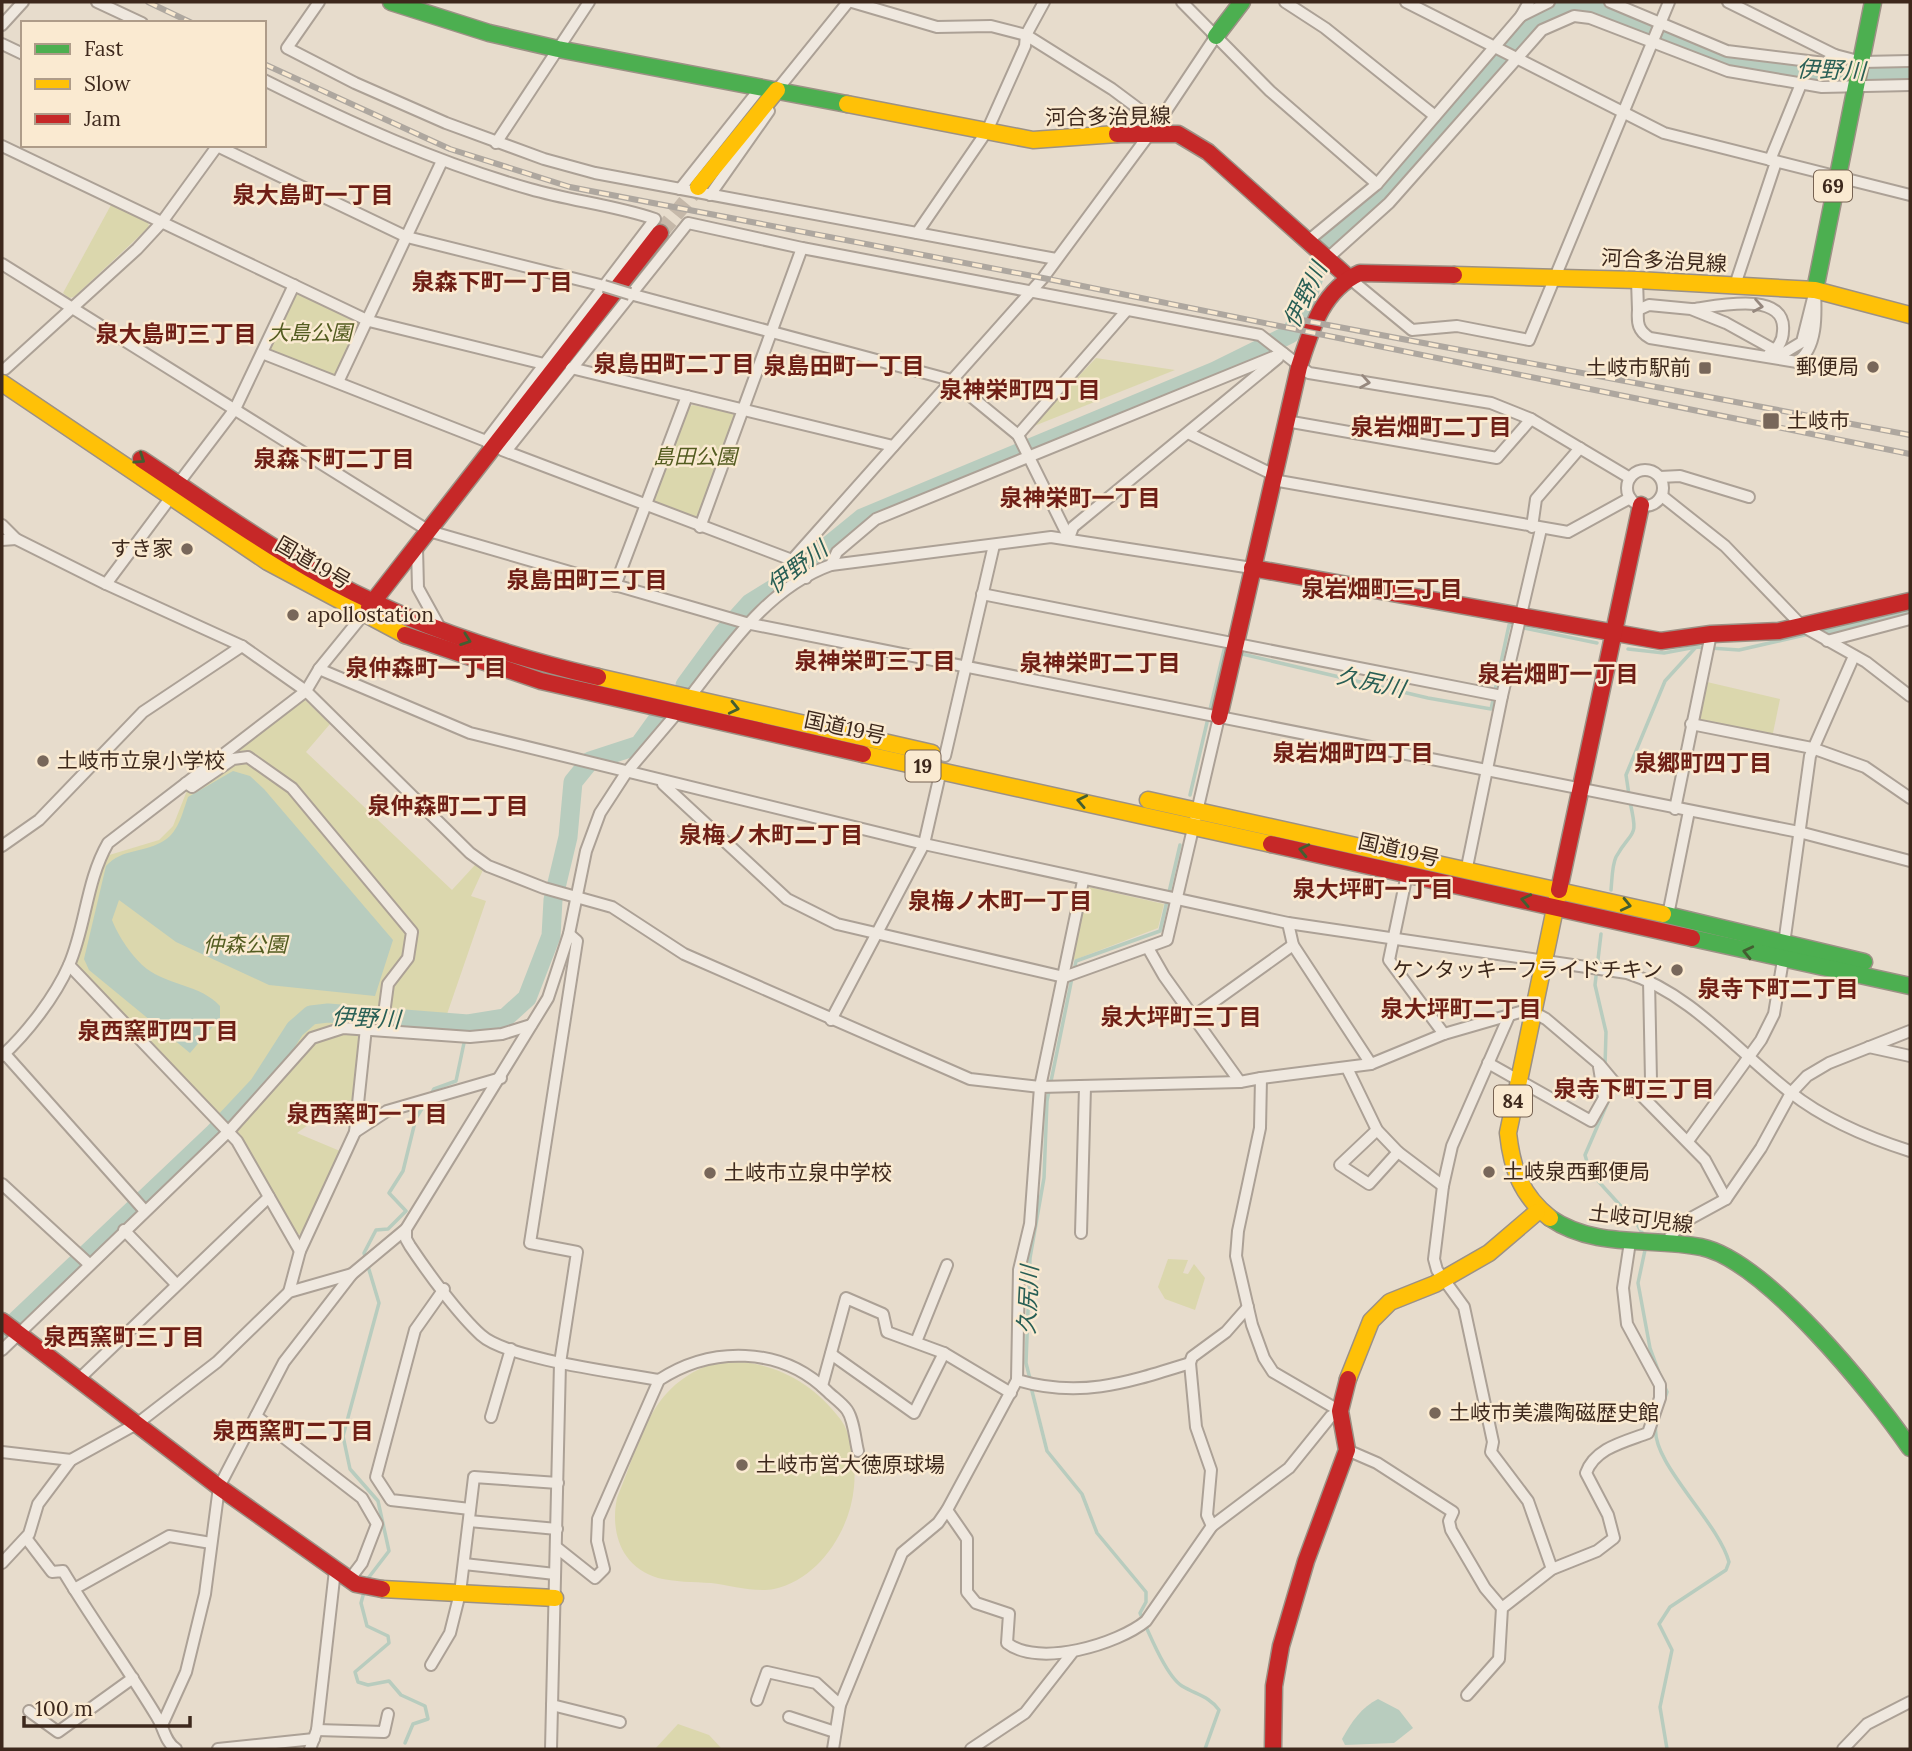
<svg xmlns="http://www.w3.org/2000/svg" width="1912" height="1751" font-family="Lora,'Noto Sans JP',serif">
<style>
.green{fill:#dbd7ad}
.water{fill:#b8ccbe}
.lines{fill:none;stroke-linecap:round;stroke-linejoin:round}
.stream{stroke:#b8ccbe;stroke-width:3.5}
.river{stroke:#b8ccbe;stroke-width:19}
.secondary-tunnel{stroke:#c5b8a9;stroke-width:16;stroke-dasharray:16 8;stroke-linecap:butt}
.street-casing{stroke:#aca196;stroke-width:14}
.fast-casing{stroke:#9c9185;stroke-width:19}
.slow-casing{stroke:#9c9185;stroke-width:19}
.jam-casing{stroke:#9c9185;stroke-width:19}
.street{stroke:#efe8df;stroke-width:10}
.fast{stroke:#4caf50;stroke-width:16}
.slow{stroke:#ffc107;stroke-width:16}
.jam{stroke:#c62828;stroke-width:16}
.rail-casing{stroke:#aea79f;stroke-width:6}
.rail{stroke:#faead1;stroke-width:3.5;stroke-dasharray:10;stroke-linecap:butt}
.street-bridge-casing{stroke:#aca196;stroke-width:14;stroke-linecap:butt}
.street-bridge{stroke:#efe8df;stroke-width:10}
.oneway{stroke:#96887e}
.oneway2{stroke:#435e31}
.poi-dot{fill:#78675a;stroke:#faead1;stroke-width:2.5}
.labels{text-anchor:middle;stroke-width:5;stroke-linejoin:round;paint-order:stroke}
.shield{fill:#faead1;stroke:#766252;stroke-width:2}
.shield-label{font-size:19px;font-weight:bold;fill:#3d281c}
.street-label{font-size:21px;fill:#3d281c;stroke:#faead1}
.park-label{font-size:21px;font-style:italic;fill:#535c20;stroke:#faead1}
.poi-label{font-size:21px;fill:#3d281c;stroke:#faead1;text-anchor:start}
.water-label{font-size:23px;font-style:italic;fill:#295f55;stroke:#faead1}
.neighbourhood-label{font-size:23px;font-weight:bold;fill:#6f1f16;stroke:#faead1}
</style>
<rect width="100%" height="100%" fill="#e7dccc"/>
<g class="green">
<path d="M111,205l37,17 1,5 -75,70 -5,1 -6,-5z"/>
<path d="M299,292l59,28 2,5 -25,51 -64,-25 -2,-5 25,-52z"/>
<path d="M1096,358l79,12 -146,58z"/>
<path d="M693,405l42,9 1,5 -40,100 -43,-18 35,-94z"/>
<path d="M1707,682l73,17 -7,34 -4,4 -71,-15z"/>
<path d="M305,700l25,24 -24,28 146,138 23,-25 8,5 -12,26 15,5 -40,116 -81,-6 -14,97 -17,-2 -37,27 43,18 -35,84 -10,-1 -57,-98 -154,-160 -8,-15 22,-88 8,-17 53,-16 14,-14 15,-38z"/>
<path d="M1089,887l75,17 -6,24 -89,34 16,-71z"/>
<path d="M1168,1259l20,1 -5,13 5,1 6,-10 11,14 -10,32 -30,-11 -7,-12z"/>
<path d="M724,1360c49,2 87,20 117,60 12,17 15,47 13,67 -4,44 -35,92 -80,102 -18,4 -45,-4 -63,-6 -17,-1 -37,-1 -53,-5 -37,-11 -48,-46 -41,-80 27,-64 32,-117 107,-138z"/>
<path d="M678,1724l31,11 13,14h-67z"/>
</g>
<g class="water">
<path d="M233,771l17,5 14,13 129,151 -18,56 -106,-11 -93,-43 -57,-42 -7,20c6,16 21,38 35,49 21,16 54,16 73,37v12l-30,35 -101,-83 -5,-11 22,-93c16,-18 40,-13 59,-26 14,-9 18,-29 23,-43z"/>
<path d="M1378,1699l21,11 14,18 -19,15 -49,2 -3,-6c10,-18 19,-31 36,-40z"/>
</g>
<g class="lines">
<g class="stream">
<path d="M1817,632l10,-3"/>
<path d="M1628,649l36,4 32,-6 43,3 70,-16"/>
<path d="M1238,653l190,45 63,11 18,-84 88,18"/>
<path d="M1190,795l34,-145 7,2"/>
<path d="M1629,795l-3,-20 39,-94 31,-34"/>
<path d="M1611,890c1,-10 1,-25 5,-33 16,-29 23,-16 14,-55"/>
<path d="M1601,934l-6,51 11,47 -1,34"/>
<path d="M1074,971l2,-10 84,-30 20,-86"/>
<path d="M1607,1080l3,17 -25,58 5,17 47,52 7,12"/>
<path d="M431,1094l3,-5 22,-8 12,-57"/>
<path d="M1645,1250l-7,33 12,65 11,30"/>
<path d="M1030,1379l-4,-16 4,-105 14,-80 3,-77 25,-123"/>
<path d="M1031,1387l16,64 35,43 15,39 49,59v10l-6,11c8,18 26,63 42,73 15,9 27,10 37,24l-14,39"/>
<path d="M1664,1401l3,-9 -3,-7"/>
<path d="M1656,1425c-7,36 62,96 73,137l-3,8 -56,37 -11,17 13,26 -12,57 7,42"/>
<path d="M366,1581l23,-30 -11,-50 -28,-32 -7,-33 36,-133 -15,-50 12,-23 12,-1 18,-18 -17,-18 14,-22 13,-53 9,-14"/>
<path d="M364,1592l-3,11 6,23 21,10 1,7 -34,29 3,10 10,3 21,-4 12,14 24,11 3,13 -15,5 -8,19"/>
</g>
<g class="river">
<path d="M1827,629l83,-17"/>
<path d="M685,685l38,-52 27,-30 31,-19 81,-66 353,-147 75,-37 12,-20 16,-49 12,-23 51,-45 104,-115 40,-54 22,-14 24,-8 37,5 115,48 41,9 71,6 75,-1"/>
<path d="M2,1334l211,-200 46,-49 36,-56 16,-14 17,-2 140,11 37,-6 22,-20 24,-62 2,-36 15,-63 5,-55 17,-21 49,-16 18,-25"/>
</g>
<path class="secondary-tunnel" d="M660,233l38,-46"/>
<g class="street-casing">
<g id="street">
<path d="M97,2l45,21"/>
<path d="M319,2l-32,46 68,35 91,40 98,36 51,14 461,86"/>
<path d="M852,2l85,25 54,-1 35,9 86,54 59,44"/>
<path d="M1182,2l88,89 107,93"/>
<path d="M1285,2l40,26 110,88"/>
<path d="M1406,2l258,131 246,62"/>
<path d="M1610,2l117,49 98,12 10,-8"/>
<path d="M1728,2l107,53 27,7 48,-1"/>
<path d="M1521,16l28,-14"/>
<path d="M2,25l21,-23"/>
<path d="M2,44l21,10"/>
<path d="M264,80c86,43 174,83 266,109 41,12 84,16 125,30l-169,222"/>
<path d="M777,90l71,-88"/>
<path d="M1158,123l58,-87"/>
<path d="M496,143l93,-141"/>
<path d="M215,145l192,92 197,49"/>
<path d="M2,146l367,175 175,43"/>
<path d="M1770,160l31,-76"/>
<path d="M680,189l81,-102"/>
<path d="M710,195l59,-84"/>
<path d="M917,233l70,-102 38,-85 1,-11 18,-33"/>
<path d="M1309,240l68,-56 144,-168 8,-14"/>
<path d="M1329,257l60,-54 153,-173 32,-14 16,2 138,53 94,16 88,-2"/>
<path d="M2,264l427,267 317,92 1053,209 111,29"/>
<path d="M1349,278l63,52 45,-4 72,14 140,-338"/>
<path d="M1637,280l1,30"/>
<path d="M1735,285l41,-123"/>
<path d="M1815,290c1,23 3,58 -18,72l-147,-24c-12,-7 -13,-15 -12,-28l11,-5 42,4 35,14 56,31 20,-12z"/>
<path d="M630,294l321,86 67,55 51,103"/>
<path d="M1694,309c23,-3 93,-19 89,22 0,10 -6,19 -14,23"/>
<path d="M262,353l224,88 3,4"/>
<path d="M571,368l322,78"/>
<path d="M5,369l132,-120 25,-27 56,-77"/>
<path d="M338,382l104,-221"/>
<path d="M1286,421l211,37 34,-39"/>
<path d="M1188,433l86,42"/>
<path d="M1018,435l109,-125"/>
<path d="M502,450l290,110 14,18"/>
<path d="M507,450l181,-227 114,25 458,87 49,38 182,30 40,16 99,59"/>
<circle cx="1645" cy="488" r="18"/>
<path d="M1660,477l20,-1 69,21"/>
<path d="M1273,480l295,52 62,-34"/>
<path d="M178,484l57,-75 59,-124"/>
<path d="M1662,496l63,50 77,80 64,36 44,34"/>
<path d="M2,525l14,14 90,45 136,62 64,45 164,162 18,13 56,22 68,19 72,47 286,125 70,8 200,-5 21,-4 -1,50 -22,103 -2,25 16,69 12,33 9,14 67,39"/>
<path d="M700,527l102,-279"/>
<path d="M1532,527l4,-28 44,-51"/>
<path d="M1069,538l4,-11 205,-169"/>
<path d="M2,540l14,-1"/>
<path d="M417,547l1,41 21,38"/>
<path d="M792,560l251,-282 108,-146"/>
<path d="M831,565l6,-13 39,-33 407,-166"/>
<path d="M106,584l65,-87"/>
<path d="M615,586l72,-190"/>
<path d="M982,594l520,102"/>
<path d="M1827,641l83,-22"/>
<path d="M319,669l151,64 454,111 364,79 339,50c64,20 111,79 163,119 34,27 79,46 120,59"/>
<path d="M689,698c40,-51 78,-110 142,-133l220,-28 201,31"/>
<path d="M1691,724l121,24 53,19 45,31"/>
<path d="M945,756l49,-211"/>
<path d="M186,783l6,4 41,-28 15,-2 44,31 120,144 -4,26 -20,26 -6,45"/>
<path d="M663,784l124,115 50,25 227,53 103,-37 52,-223"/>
<path d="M1675,809l36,-175"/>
<path d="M2,846l37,-26 104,-108 99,-66"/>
<path d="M1466,872l36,-176 39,-167"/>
<path d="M1407,874l-18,86 55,74"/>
<path d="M1668,915l21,-104"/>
<path d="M1288,923l5,22 78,119"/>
<path d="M1784,944l26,-188 44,-100"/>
<path d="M1148,948l16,28 76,106"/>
<path d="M69,965l168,176 63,110"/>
<path d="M1194,1016l99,-71"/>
<path d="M1509,1016l-57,130 -9,40 -9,73 3,11 27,37 29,135 -2,10 37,49 24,68"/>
<path d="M831,1020l93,-176 17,-74"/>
<path d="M1869,1047l41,9"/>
<path d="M5,1054l140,157"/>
<path d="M2,1056c25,-23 53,-59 67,-91 17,-39 17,-84 39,-122l198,-152 13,-22 44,-54"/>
<path d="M1488,1063l103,58 13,-23 -5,-31"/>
<path d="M1347,1068l30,62 21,22 45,34"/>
<path d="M1261,1078l110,-14 73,-30 76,-22h13l13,7 53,45 15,18 26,12 65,66 21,39"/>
<path d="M1640,1094l11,-14 -2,-100"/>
<path d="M1377,1130l-37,35 29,19 29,-32"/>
<path d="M355,1132l32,-21 114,-33"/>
<path d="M1688,1141l73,-101 13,-26 9,-54"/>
<path d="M2,1184l87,80"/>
<path d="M406,1229v10l4,7c18,27 48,68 71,89 26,24 140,38 178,45"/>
<path d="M124,1230l52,54"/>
<path d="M1081,1233l4,-146"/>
<path d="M1665,1243l17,-20 44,-24 35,-51 30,-55 16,-17 22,-13 81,-32"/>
<path d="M444,1289l-29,41 -39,147 15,23 79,9"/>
<path d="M289,1292l11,-41 55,-119 11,-104"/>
<path d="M916,1342l31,-77"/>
<path d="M2,1350l226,-218 84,-94 31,-10 127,9 32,-3 29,-9"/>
<path d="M831,1354l83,59 30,-60"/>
<path d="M1190,1363l2,-6 34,-25 22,-25"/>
<path d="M80,1378l189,-181"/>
<path d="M1017,1380c64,19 112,2 173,-17l6,64 15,43 -4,45 5,11"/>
<path d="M822,1386l24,-88 37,16 4,18 57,21 67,40"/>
<path d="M256,1416l106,82 15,26 -15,39 -13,17"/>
<path d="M491,1417l20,-68"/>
<path d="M1347,1450l30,13 76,49 -4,9 2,9 34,58 17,20"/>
<path d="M2,1452l69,8"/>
<path d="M947,1510l20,29v53l9,11 33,11 -2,29c32,25 111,1 139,-22l66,-95 77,-58 42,-52 9,-5"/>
<path d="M469,1521l88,8"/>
<path d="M26,1538l26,34 11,-1c30,50 64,96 94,146 7,11 8,25 19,32"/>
<path d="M556,1547l39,31 9,-9 -7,-28 1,-22 61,-139c52,-34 122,-34 168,11 6,6 15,12 20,19 7,10 8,29 11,41"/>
<path d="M2,1563l27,-29 9,-30 33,-44 67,-37 79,-61 72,-70 63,-18"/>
<path d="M464,1564l91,10"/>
<path d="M74,1589l95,-53 42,7"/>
<path d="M431,1665l19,-32 10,-40 14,-116 84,6"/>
<path d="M1467,1695l32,-36 3,-51 50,-39 45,-18 17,-13 -6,-23 -22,-42c9,-25 38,-31 62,-40l12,-35v-13l-33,-61 -4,-36 7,-46"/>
<path d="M757,1700l10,-28 49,11 24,22"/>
<path d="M552,1705l68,17"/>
<path d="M29,1711l29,21 75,-54"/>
<path d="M789,1717l46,15"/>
<path d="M162,1725l24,-53 19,-78 14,-107 65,-125 68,-88 54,-45 142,-231 21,-64 17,-83 14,-38 26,-40 51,-60"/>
<path d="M317,1730l67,2 4,-18"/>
<path d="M218,1749l96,-10"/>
<path d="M310,1749l7,-19 18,-160"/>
<path d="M551,1749l9,-386 17,-111 -47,-9 47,-302 -8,-7"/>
<path d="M833,1749l7,-44 62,-152 36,-30 9,-13 70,-130 2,-110 11,-46 10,-137 43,-206"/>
<path d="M971,1749l54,-36 47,-60"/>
<path d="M1843,1749l24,-25 43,-22"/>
</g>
</g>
<g class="fast-casing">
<g id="fast">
<path d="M391,2l98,31 69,16 289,55"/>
<path d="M1216,36l26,-34"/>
<path d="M1815,290l58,-288"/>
<path d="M1663,914l201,48"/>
<path d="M1692,938l218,48"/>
<path d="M1550,1218c45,31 101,19 151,29 64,13 172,147 209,201"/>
</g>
</g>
<g class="slow-casing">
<g id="slow">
<path d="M847,104l186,36 84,-6"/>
<path d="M698,187l79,-97"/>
<path d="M1454,275l183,5 178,10 95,25"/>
<path d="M2,383l266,179 137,73"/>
<path d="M598,677l334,76"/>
<path d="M863,754l408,90"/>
<path d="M1148,800l515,114"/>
<path d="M1550,1218c-29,-23 -38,-49 -42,-85l50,-239"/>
<path d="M1348,1379l23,-58 19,-19 45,-18 54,-31 48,-41"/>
<path d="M382,1589l173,9"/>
</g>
</g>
<g class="jam-casing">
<g id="jam">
<path d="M1117,134h61l30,18 141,126"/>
<path d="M141,459c56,37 111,77 169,110 87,51 190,85 288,108"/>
<path d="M1252,568l409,73 50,-7 68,-3 131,-30"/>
<path d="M369,607l291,-374"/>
<path d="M405,635l136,46 322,73"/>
<path d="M1219,717l80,-350c12,-37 23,-77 61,-94l94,2"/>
<path d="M1271,844l421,94"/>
<path d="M1559,890l82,-385"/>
<path d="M2,1321l217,166 137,97 26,5"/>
<path d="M1273,1749l1,-63 7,-40 25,-85 41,-111 -7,-39 8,-32"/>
</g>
</g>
<use href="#street" class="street"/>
<use href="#fast" class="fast"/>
<use href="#slow" class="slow"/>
<use href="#jam" class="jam"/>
<g class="rail-casing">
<g id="rail">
<path d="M148,2l44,21"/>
<path d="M264,64l186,85 120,38 473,91 867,176"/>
<path d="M1291,318l619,117"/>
</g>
</g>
<use href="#rail" class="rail"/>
<g class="street-bridge-casing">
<path id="street-bridge" d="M604,286l26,8"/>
</g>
<use href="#street-bridge" class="street-bridge"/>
</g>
<defs><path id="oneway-chevron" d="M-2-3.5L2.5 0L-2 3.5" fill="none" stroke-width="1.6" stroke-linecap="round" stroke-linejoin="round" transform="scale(1.75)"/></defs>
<g class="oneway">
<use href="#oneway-chevron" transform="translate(1758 306) rotate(10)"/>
<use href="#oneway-chevron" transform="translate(1365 382) rotate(9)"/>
</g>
<g class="oneway2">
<use href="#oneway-chevron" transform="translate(140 459) rotate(34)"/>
<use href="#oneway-chevron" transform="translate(466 640) rotate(20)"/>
<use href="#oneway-chevron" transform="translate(734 708) rotate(13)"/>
<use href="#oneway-chevron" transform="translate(1082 801) rotate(-168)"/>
<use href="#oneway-chevron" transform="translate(1304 850) rotate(-167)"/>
<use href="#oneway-chevron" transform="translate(1526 900) rotate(-168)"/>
<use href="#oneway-chevron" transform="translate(1626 905) rotate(13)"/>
<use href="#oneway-chevron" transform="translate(1748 952) rotate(-167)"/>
</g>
<g class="poi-dot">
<circle cx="1873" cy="367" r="7"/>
<rect x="1698" y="361" width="14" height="14" rx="3.5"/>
<rect x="1762" y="412" width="18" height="18" rx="3.5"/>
<circle cx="187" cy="549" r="7"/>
<circle cx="293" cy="615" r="7"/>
<circle cx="43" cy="761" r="7"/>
<circle cx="1677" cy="970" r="7"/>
<circle cx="1489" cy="1172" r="7"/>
<circle cx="710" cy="1173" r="7"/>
<circle cx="1435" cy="1413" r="7"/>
<circle cx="742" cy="1465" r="7"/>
</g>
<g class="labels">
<g class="shield">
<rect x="1814" y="170.5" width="38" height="31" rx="5"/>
<rect x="905.5" y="750.5" width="35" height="31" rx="5"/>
<rect x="1494" y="1085.5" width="38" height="31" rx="5"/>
</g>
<g class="shield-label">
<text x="1833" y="193">69</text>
<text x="923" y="773">19</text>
<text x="1513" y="1108">84</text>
</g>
<g class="street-label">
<text transform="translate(1108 117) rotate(-1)" y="7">河合多治見線</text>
<text transform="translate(1664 261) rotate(3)" y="7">河合多治見線</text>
<text transform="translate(313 563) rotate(30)" y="7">国道19号</text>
<text transform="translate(845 728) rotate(12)" y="7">国道19号</text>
<text transform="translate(1399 850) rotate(13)" y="7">国道19号</text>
<text transform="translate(1641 1219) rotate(7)" y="7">土岐可児線</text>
</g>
<g class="park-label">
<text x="310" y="340">大島公園</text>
<text x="695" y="464">島田公園</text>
<text x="245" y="952">仲森公園</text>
</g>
<g class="poi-label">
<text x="1859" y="374" text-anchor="end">郵便局</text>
<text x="1691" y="375" text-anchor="end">土岐市駅前</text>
<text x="1787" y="428">土岐市</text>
<text x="173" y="556" text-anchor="end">すき家</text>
<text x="307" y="622">apollostation</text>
<text x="57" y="768">土岐市立泉小学校</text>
<text x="1663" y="977" text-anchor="end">ケンタッキーフライドチキン</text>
<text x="1503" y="1179">土岐泉西郵便局</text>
<text x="724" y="1180">土岐市立泉中学校</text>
<text x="1449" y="1420">土岐市美濃陶磁歴史館</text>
<text x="756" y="1472">土岐市営大徳原球場</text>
</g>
<g class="water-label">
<text transform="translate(1831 70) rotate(2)" y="8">伊野川</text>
<text transform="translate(1305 295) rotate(-64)" y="8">伊野川</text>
<text transform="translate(797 567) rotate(-37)" y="8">伊野川</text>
<text transform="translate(1371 682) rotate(12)" y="8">久尻川</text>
<text transform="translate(366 1018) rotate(3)" y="8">伊野川</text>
<text transform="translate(1028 1300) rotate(-87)" y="8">久尻川</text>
</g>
<g class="neighbourhood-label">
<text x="313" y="203">泉大島町一丁目</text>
<text x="492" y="290">泉森下町一丁目</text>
<text x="176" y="342">泉大島町三丁目</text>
<text x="674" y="372">泉島田町二丁目</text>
<text x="844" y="374">泉島田町一丁目</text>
<text x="1020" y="398">泉神栄町四丁目</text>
<text x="1431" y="435">泉岩畑町二丁目</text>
<text x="334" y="467">泉森下町二丁目</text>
<text x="1080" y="506">泉神栄町一丁目</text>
<text x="587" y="588">泉島田町三丁目</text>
<text x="1382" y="597">泉岩畑町三丁目</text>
<text x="875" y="669">泉神栄町三丁目</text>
<text x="1100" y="671">泉神栄町二丁目</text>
<text x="426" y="676">泉仲森町一丁目</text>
<text x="1558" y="682">泉岩畑町一丁目</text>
<text x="1353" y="761">泉岩畑町四丁目</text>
<text x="1703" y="771">泉郷町四丁目</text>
<text x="448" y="814">泉仲森町二丁目</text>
<text x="771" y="843">泉梅ノ木町二丁目</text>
<text x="1373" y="897">泉大坪町一丁目</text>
<text x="1000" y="909">泉梅ノ木町一丁目</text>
<text x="1778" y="997">泉寺下町二丁目</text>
<text x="1461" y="1017">泉大坪町二丁目</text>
<text x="1181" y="1025">泉大坪町三丁目</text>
<text x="158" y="1039">泉西窯町四丁目</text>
<text x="1634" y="1097">泉寺下町三丁目</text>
<text x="367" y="1122">泉西窯町一丁目</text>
<text x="124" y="1345">泉西窯町三丁目</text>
<text x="293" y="1439">泉西窯町二丁目</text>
</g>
</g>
<rect width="1912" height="1751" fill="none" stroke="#3d281c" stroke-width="7"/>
<rect x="21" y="21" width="245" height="126" fill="#faead1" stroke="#ae9c89" stroke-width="2"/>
<rect x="35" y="44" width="35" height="10" fill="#4caf50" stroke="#ae9c89" stroke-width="2"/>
<text x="84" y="56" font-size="21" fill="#3d281c">Fast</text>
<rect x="35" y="79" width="35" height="10" fill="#ffc107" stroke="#ae9c89" stroke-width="2"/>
<text x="84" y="91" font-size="21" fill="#3d281c">Slow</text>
<rect x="35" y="114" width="35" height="10" fill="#c62828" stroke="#ae9c89" stroke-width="2"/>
<text x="84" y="126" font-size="21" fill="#3d281c">Jam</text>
<path d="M24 1716v10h166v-10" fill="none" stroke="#3d281c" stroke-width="3.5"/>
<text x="35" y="1716" font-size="21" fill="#3d281c" stroke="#faead1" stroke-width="5" paint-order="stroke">100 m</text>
</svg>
